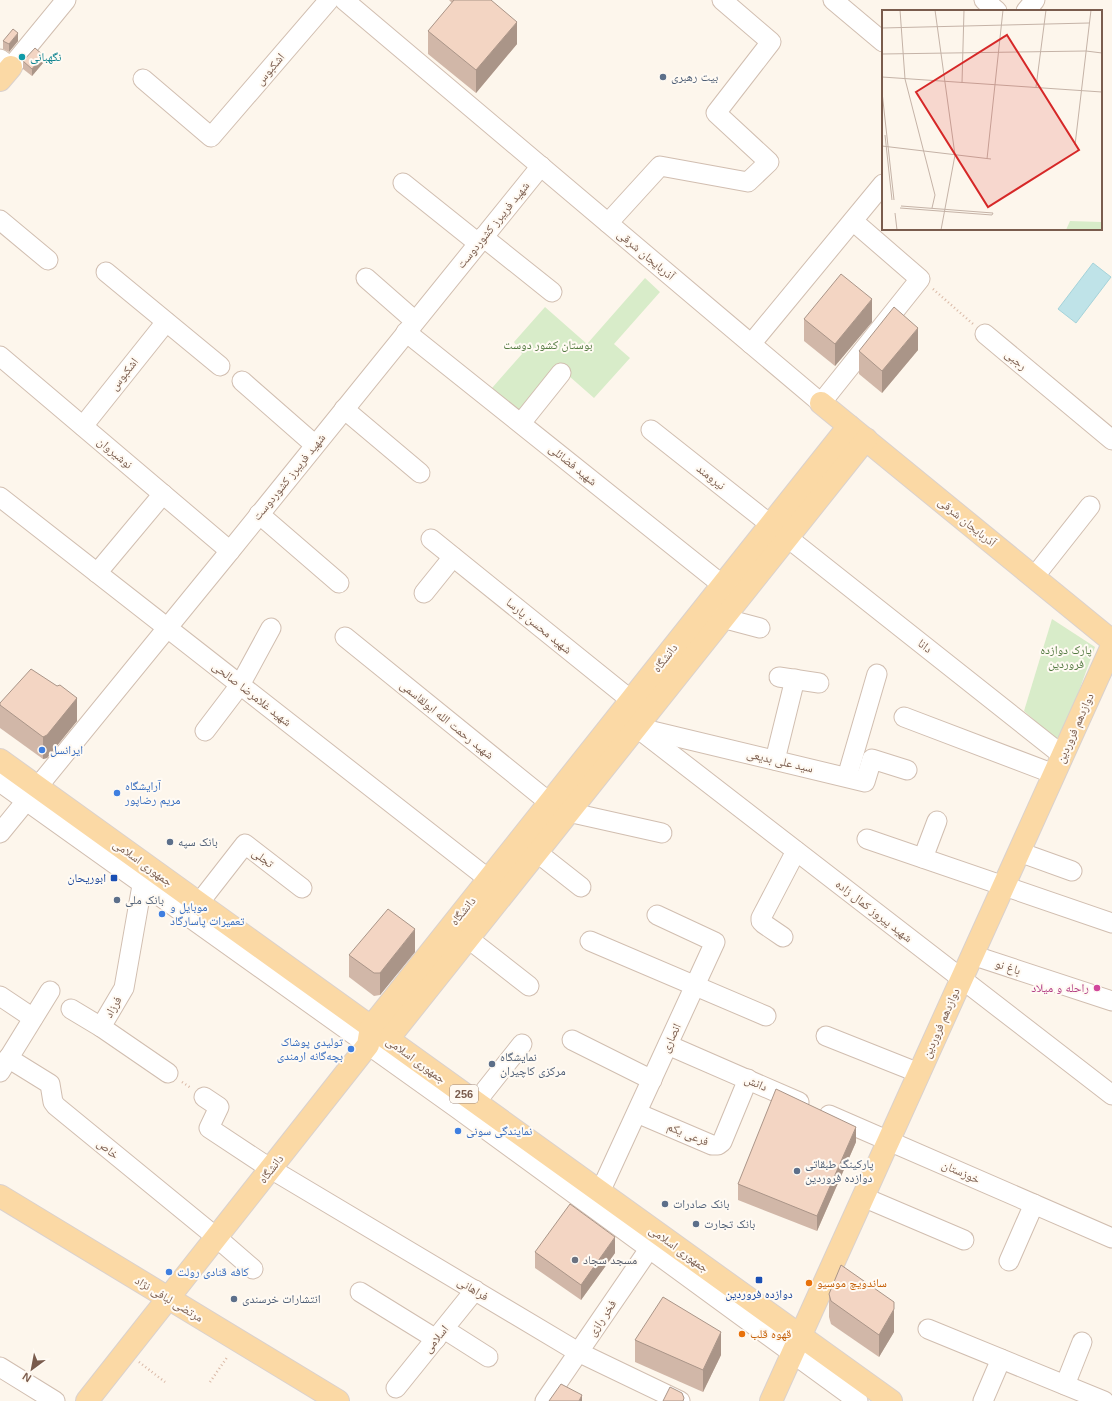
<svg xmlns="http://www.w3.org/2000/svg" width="1112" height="1401" font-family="Arial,'Noto Naskh Arabic',sans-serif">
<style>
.green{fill:#d8ecc9}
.water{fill:#bfe3e8;stroke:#a5d3da}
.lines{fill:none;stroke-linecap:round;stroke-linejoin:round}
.minor-casing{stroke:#d1beb0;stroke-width:21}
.major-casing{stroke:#dad1cd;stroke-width:24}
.path{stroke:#d9b8a5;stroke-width:2.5;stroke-dasharray:1 3;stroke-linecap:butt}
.minor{stroke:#fff;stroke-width:19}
.major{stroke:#fbd9a5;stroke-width:22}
.wall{fill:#d1b7a8}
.shaded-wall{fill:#aa9588}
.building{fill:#f3d5c3;stroke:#aa9588}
.culture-dot{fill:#0f9aa8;stroke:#fffaf3;stroke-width:1.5}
.service-dot{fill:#5c6f8a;stroke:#fffaf3;stroke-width:1.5}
.shop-dot{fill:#3f7fe0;stroke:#fffaf3;stroke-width:1.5}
.transit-dot{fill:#1a4fb4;stroke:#fffaf3;stroke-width:1.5}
.hotel-dot{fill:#d1479c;stroke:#fffaf3;stroke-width:1.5}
.worship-dot{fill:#6b7280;stroke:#fffaf3;stroke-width:1.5}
.food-dot{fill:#e8710a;stroke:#fffaf3;stroke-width:1.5}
.labels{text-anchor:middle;stroke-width:4;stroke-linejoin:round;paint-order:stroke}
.shield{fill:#fffaf3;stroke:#a28b7f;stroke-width:1}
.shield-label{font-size:11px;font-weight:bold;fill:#7a5c4d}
.culture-label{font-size:12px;fill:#0d838f;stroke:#fffaf3;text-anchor:start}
.street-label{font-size:12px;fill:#7a5c4d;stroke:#fffaf3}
.service-label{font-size:12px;fill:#4e5e75;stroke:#fffaf3;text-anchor:start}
.park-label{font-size:12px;fill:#537a41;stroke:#fffaf3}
.shop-label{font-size:12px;fill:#366cbe;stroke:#fffaf3;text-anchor:start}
.transit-label{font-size:12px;fill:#164399;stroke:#fffaf3;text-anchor:end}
.hotel-label{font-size:12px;fill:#b23c85;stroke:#fffaf3;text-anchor:end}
.worship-label{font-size:12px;fill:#5b616d;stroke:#fffaf3;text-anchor:start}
.food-label{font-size:12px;fill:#c56008;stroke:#fffaf3;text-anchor:start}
.inset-road{fill:none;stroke:#c5b3a7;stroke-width:1}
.view{fill:#d62828;fill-opacity:0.15;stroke:#d62828;stroke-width:2}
.inset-edge{fill:none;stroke:#7a5c4d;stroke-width:2}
</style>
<rect width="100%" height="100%" fill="#fdf6ec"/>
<g class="green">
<path d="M645,278l15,14 -46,52 16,14 -36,40 -33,-29 -40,44 -29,-25 30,-34 -8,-12 31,-35 42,37z"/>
<path d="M1052,619l43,28 -35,96 -36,-32z"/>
</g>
<path class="water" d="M1093,263l18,14 -35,46 -18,-14z"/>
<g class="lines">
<g class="minor-casing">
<g id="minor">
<path d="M344,0l477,403 99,-124 -67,-58"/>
<path d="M833,0l50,42"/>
<path d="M984,0l13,11"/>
<path d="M1026,11l9,-11"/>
<path d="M0,59l11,8 55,-67"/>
<path d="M143,79l68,58 118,-137"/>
<path d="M403,183l75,60"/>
<path d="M0,220l48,40"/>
<path d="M608,223l52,-57 88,16 21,-20 -53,-49 55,-71 -49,-42"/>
<path d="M483,237l69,55"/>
<path d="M106,272l114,94"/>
<path d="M366,278l49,43"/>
<path d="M406,332l329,263"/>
<path d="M985,334l127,106"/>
<path d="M751,344l132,-160"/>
<path d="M0,356l230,195"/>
<path d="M242,381l73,64"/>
<path d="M344,409l76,64"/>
<path d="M521,423l40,-50"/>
<path d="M83,426l83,-104"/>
<path d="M651,430l120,95"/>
<path d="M0,497l500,391"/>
<path d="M259,514l80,69"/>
<path d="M788,538l274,217"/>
<path d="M431,539l211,170"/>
<path d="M97,573l66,-79"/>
<path d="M1034,577l56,-71"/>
<path d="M424,593l29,-36"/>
<path d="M711,615l49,13"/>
<path d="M345,637l205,166"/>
<path d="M779,677l40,6"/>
<path d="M904,717l150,57"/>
<path d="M636,727l476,368"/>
<path d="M644,729l221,53 7,-23 35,11"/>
<path d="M205,731l35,-46 31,-57"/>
<path d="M775,760l20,-81"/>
<path d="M847,777l30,-103"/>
<path d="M0,782l458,327 400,292"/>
<path d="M568,812l94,21"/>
<path d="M0,833l230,-282 311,-385"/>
<path d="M867,839l245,84"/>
<path d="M525,843l56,44"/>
<path d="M1019,852l53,19"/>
<path d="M923,858l14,-37"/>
<path d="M144,874l-20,114 -23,39 67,46"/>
<path d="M199,903l46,-59 57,44"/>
<path d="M456,929l73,57"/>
<path d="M783,937l-19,-13 -3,-3v-3l35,-67"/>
<path d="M590,941l176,75"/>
<path d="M972,955l140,46"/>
<path d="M0,996l33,22"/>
<path d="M71,1009l30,18"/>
<path d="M826,1036l93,37"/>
<path d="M572,1040l80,40"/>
<path d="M668,1045l131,57"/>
<path d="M8,1058l42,26 3,18 3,4 160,131 37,32"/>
<path d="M0,1072l50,-81"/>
<path d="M204,1097l15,10 -10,21 62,41 307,183 102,49"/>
<path d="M476,1102l46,-58"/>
<path d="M637,1113l75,32h6l4,-3 26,-63"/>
<path d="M829,1115l283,123"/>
<path d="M600,1192l115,-250 -58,-27"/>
<path d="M863,1197l101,43"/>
<path d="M1009,1261l25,-57"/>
<path d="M360,1292l76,47"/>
<path d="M444,1329l44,28"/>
<path d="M928,1329l176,72"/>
<path d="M0,1367l55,34"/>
<path d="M1065,1385l17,-43"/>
<path d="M396,1388l79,-98"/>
<path d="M545,1401l111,-162"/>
<path d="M983,1401l18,-42"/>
</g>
</g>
<g class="major-casing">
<g id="major">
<path d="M0,80l11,-13"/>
<path d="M821,403l291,238"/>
<path d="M0,760l891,641"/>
<path d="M388,1039l478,-600"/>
<path d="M0,1196l338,205"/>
<path d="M87,1401l281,-356 3,-18 478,-601"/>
<path d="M771,1401l341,-755"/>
</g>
</g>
<g class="path">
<path d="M933,289l40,35"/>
<path d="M182,1082l9,6"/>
<path d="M139,1362l26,20"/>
<path d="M210,1382l18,-26"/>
</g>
<use href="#minor" class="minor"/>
<use href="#major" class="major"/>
</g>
<g class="wall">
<path d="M449,0h42l26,44 -41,49 -48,-39v-23l24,-28z"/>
<path d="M3,41h15l-9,11 -6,-3z"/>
<path d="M23,61l20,2 -11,13 -9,-7z"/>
<path d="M804,319l68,3 -37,44 -31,-25z"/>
<path d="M918,350l-36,43 -23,-19v-23z"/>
<path d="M0,703l77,18 -30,37 -4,1 -43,-31z"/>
<path d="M415,952l-35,43 -6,1 -25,-19v-22z"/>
<path d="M856,1142l-39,89 -79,-31v-16z"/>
<path d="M535,1252l80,1 -34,47 -46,-32z"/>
<path d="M829,1294l65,38 -15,25 -48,-33 -2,-7z"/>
<path d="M635,1340l86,15 -18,37 -68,-30z"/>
</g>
<g class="shaded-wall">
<path d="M517,22v22l-41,49v-23z"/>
<path d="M18,33v8l-9,11v-8z"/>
<path d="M43,55v8l-11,13v-7z"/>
<path d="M872,299v23l-37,44v-22z"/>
<path d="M918,328v22l-36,43v-22z"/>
<path d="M77,698v23l-30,37 -4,1v-22z"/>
<path d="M415,929v23l-35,43v-22z"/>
<path d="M856,1127v15l-39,89v-15z"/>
<path d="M615,1237v16l-34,47v-15z"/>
<path d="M894,1309v23l-15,25v-22z"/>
<path d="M721,1332v23l-18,37v-22z"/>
<path d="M582,1395v6h-3z"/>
</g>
<g class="building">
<path d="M454,0h37l26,22 -41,48 -48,-39z"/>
<path d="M13,29l5,4 -9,11 -6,-3z"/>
<path d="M35,48l8,7 -11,14 -9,-8z"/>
<path d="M841,274l31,25 -37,45 -31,-25z"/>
<path d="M894,307l24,21 -36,43 -23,-20z"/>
<path d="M31,669l26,17 3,-1 17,13 -30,37 -4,2 -43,-32v-2z"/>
<path d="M388,909l27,20 -35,44h-6l-25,-18z"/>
<path d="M776,1089l80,38 -39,89 -79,-32z"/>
<path d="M570,1204l45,33 -34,48 -46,-33z"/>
<path d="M841,1265l53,37v7l-15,26 -48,-34 -2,-7z"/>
<path d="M663,1297l58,35 -18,38 -68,-30z"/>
<path d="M561,1384l21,11 -3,6h-30z"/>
<path d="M670,1387l12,6 2,5 -1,3h-20z"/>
</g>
<circle class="culture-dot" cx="22" cy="57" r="4"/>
<g class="service-dot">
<circle cx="663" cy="77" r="4"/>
<circle cx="170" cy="842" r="4"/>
<circle cx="117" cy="900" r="4"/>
<circle cx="492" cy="1064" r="4"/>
<circle cx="797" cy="1171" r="4"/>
<circle cx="665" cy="1204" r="4"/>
<circle cx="696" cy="1224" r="4"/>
<circle cx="234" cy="1299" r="4"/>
</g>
<g class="shop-dot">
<circle cx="42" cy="750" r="4"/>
<circle cx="117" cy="793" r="4"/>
<circle cx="162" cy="914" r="4"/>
<circle cx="351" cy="1049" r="4"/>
<circle cx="458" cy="1131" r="4"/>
<circle cx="169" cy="1272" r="4"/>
</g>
<g class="transit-dot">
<rect x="110" y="874" width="8" height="8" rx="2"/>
<rect x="755" y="1276" width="8" height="8" rx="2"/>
</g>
<circle class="hotel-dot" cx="1097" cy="988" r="4"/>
<circle class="worship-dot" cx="575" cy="1260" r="4"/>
<g class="food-dot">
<circle cx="809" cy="1283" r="4"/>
<circle cx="742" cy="1334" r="4"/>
</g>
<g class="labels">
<rect class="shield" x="450" y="1085" width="28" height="18" rx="3"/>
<g class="shield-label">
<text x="464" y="1098">256</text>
</g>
<g class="culture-label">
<text x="30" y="61">نگهبانی</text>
</g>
<g class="street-label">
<text transform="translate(270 69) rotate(-50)" y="4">اشکبوس</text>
<text transform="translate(493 225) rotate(-51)" y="4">شهید فریبرز کشوردوست</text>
<text transform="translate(646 255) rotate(40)" y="4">آذربایجان شرقی</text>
<text transform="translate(1016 360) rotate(40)" y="4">رجبی</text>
<text transform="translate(124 374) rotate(-52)" y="4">اشکبوس</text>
<text transform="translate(115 453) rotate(40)" y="4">نوشیروان</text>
<text transform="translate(573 465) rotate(39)" y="4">شهید فضائلی</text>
<text transform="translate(289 477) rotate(-51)" y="4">شهید فریبرز کشوردوست</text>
<text transform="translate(711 477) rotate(38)" y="4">نیرومند</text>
<text transform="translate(967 522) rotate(39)" y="4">آذربایجان شرقی</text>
<text transform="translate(539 626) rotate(39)" y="4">شهید محسن پارسا</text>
<text transform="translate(925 646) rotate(38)" y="4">دانا</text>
<text transform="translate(665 658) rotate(-52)" y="4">دانشگاه</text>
<text transform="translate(252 694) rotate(38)" y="4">شهید غلامرضا صالحی</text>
<text transform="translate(447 720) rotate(39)" y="4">شهید رحمت الله ابولقاسمی</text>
<text transform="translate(1075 728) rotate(-66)" y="4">دوازدهم فروردین</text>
<text transform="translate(780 761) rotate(13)" y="4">سید علی بدیعی</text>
<text transform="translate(263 858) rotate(37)" y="4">تجلی</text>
<text transform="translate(143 863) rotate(36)" y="4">جمهوری اسلامی</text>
<text transform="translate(463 911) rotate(-51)" y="4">دانشگاه</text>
<text transform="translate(874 911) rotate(38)" y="4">شهید پیروز کمال زاده</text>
<text transform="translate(1008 967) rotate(18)" y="4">باغ نو</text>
<text transform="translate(113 1007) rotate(-60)" y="4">فرزاد</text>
<text transform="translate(941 1023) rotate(-66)" y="4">دوازدهم فروردین</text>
<text transform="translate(671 1038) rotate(-65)" y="4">انصاری</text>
<text transform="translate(416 1060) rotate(36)" y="4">جمهوری اسلامی</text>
<text transform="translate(756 1083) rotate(24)" y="4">دانش</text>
<text transform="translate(688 1134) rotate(22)" y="4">فرعی یکم</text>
<text transform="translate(108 1149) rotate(39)" y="4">خاص</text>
<text transform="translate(271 1169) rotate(-52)" y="4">دانشگاه</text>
<text transform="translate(961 1172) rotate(24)" y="4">خوزستان</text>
<text transform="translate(679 1249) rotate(36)" y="4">جمهوری اسلامی</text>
<text transform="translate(473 1289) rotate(31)" y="4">فراهانی</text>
<text transform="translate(169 1299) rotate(31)" y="4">مرتضی لبافی نژاد</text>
<text transform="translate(602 1318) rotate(-56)" y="4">فخر رازی</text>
<text transform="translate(436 1339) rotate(-51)" y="4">اسلامی</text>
</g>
<g class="service-label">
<text x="671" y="81">بیت رهبری</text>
<text x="178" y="846">بانک سپه</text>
<text x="125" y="904">بانک ملی</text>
<text x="500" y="1061">نمایشگاه<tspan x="500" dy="14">مرکزی کاچیران</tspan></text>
<text x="805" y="1168">پارکینگ طبقاتی<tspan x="805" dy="14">دوازده فروردین</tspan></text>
<text x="673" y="1208">بانک صادرات</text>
<text x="704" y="1228">بانک تجارت</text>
<text x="242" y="1303">انتشارات خرسندی</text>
</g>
<g class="park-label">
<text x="548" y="349">بوستان کشور دوست</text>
<text x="1066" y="654">پارک دوازده<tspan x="1066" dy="14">فروردین</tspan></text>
</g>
<g class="shop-label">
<text x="50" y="754">ایرانسل</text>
<text x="125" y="790">آرایشگاه<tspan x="125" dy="14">مریم رضاپور</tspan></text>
<text x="170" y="911">موبایل و<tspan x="170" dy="14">تعمیرات پاسارگاد</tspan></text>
<text x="343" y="1046" text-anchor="end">تولیدی پوشاک<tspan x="343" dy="14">بچه‌گانه ارمندی</tspan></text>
<text x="466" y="1135">نمایندگی سونی</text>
<text x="177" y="1276">کافه قنادی رولت</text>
</g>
<g class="transit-label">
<text x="106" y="882">ابوریحان</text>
<text x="759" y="1298" text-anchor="middle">دوازده فروردین</text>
</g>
<g class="hotel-label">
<text x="1089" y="992">راحله و میلاد</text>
</g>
<g class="worship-label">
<text x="583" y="1264">مسجد سجاد</text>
</g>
<g class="food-label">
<text x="817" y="1287">ساندویچ موسیو</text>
<text x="750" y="1338">قهوه قلب</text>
</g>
</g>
<g transform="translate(882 10)">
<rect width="220" height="220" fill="#fdf6ec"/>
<path d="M188,211l31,1 1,8h-36z" fill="#d8ecc9"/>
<path class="inset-road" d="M18,0l5,69 30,116 -3,13M53,0l20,145 -14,75M0,18l207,-5M0,44l204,-3 16,2M0,67l220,15M80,73l2,-73M154,77l10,-77M0,82l12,108M3,125l7,65M193,135l16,-135M0,136l109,13M105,149l16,-149M18,198l92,7 1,-2 -92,-7M13,203l2,17"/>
<path class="view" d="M125,25l72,115 -91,57 -72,-115z"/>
<rect width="220" height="220" class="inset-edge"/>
</g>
<g transform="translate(32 1369) rotate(212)" stroke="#fffaf3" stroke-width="3" paint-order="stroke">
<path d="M0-3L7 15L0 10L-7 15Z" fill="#7a5c4d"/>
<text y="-6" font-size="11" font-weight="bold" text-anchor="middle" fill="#7a5c4d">N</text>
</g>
</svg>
